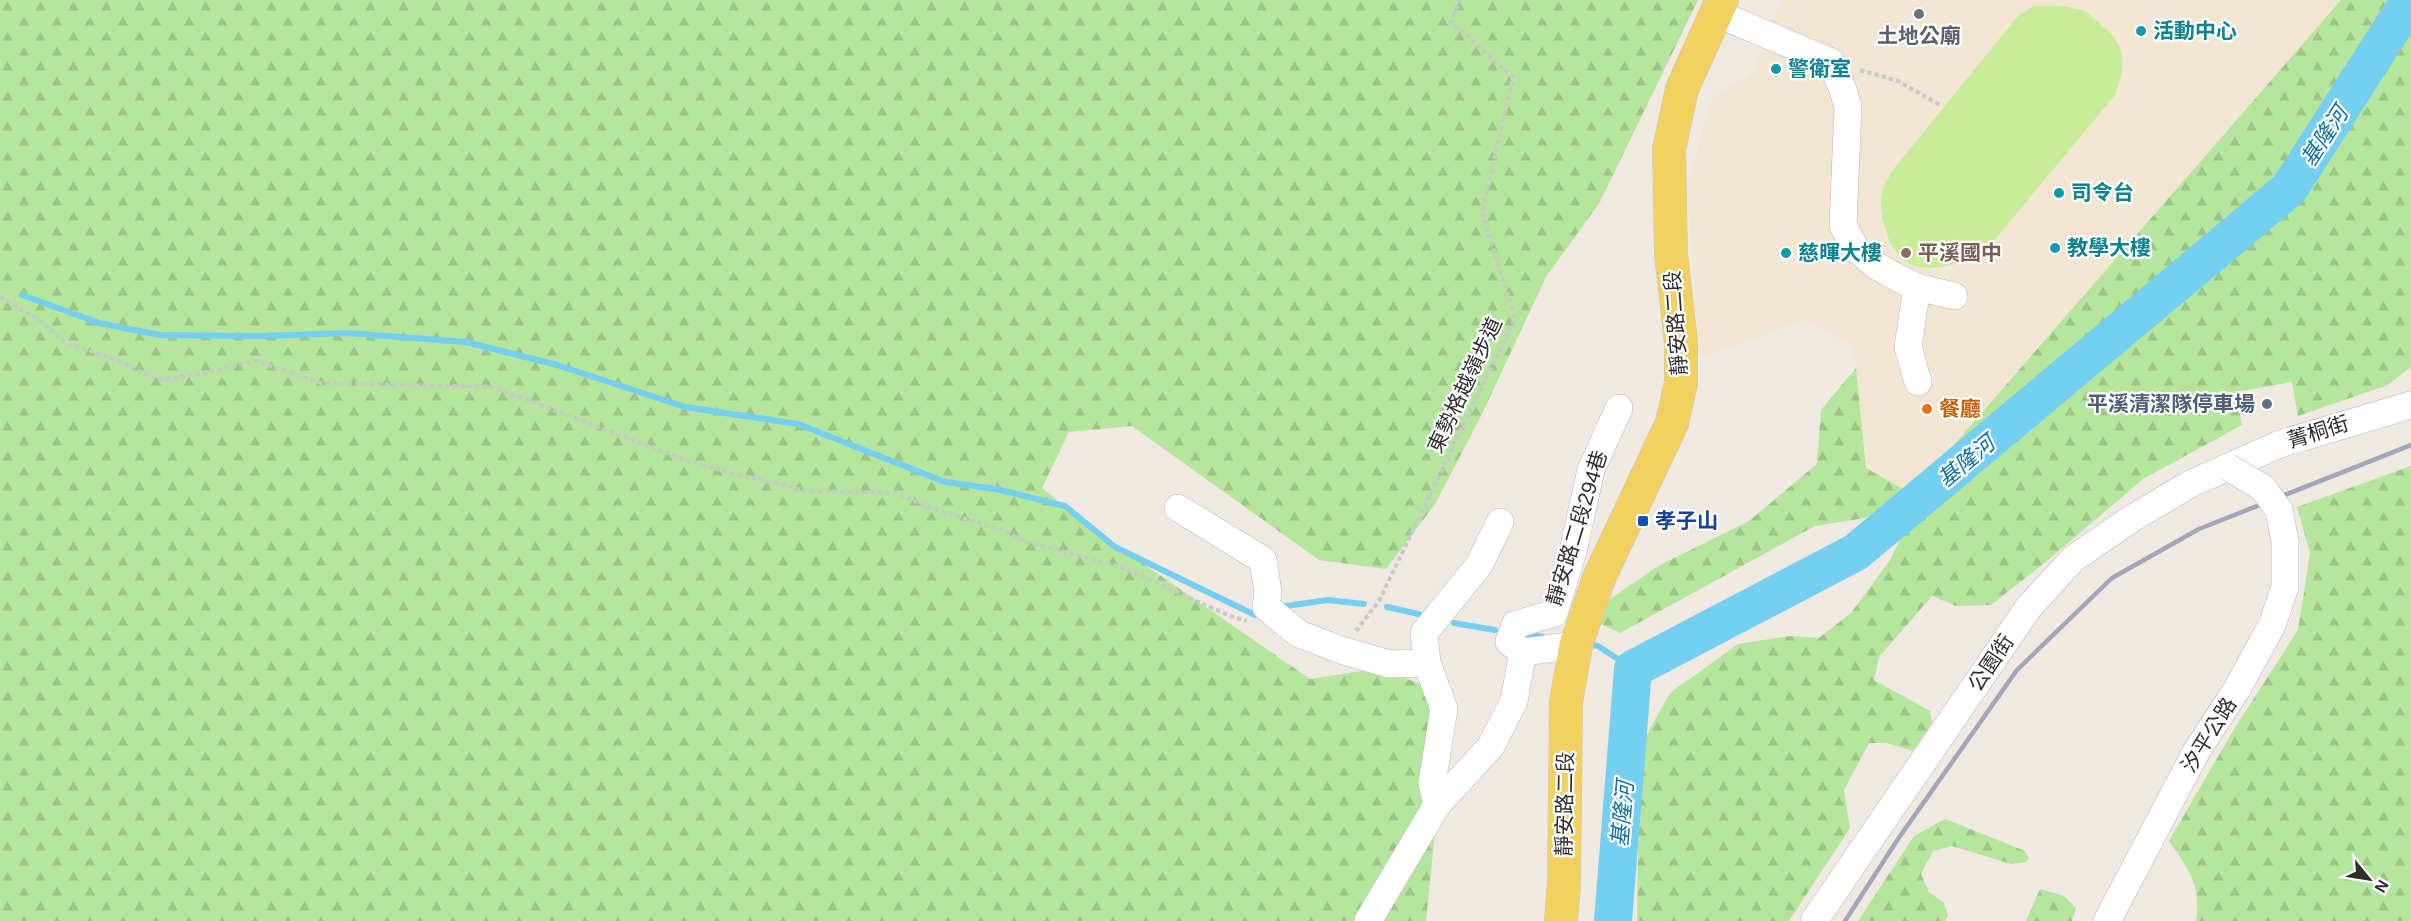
<svg xmlns="http://www.w3.org/2000/svg" width="2411" height="921" font-family="Arial,'Noto Sans TC',sans-serif">
<style>
.education{fill:#f0e6d1}
.forest{fill:url(#forest-firs)}
.pitch{fill:#c9ec9a}
.lines{fill:none;stroke-linecap:round;stroke-linejoin:round}
.stream{stroke:#75cff0;stroke-width:6}
.river{stroke:#75cff0;stroke-width:38}
.minor-casing{stroke:#b4b7c1;stroke-width:28}
.major-casing{stroke:#c9c9c9;stroke-width:34}
.path{stroke:#c9c9c9;stroke-width:4;stroke-dasharray:4.5 3;stroke-linecap:butt}
.minor{stroke:#fff;stroke-width:27}
.major{stroke:#f2d163;stroke-width:33}
.rail{stroke:#a3a6b8;stroke-width:4.5}
.minor-bridge-casing{stroke:#b4b7c1;stroke-width:28;stroke-linecap:butt}
.minor-bridge{stroke:#fff;stroke-width:27}
.worship-dot{fill:#6b7280;stroke:#fff;stroke-width:2}
.culture-dot{fill:#0f9aa8;stroke:#fff;stroke-width:2}
.education-dot{fill:#8d6e63;stroke:#fff;stroke-width:2}
.service-dot{fill:#5c6f8a;stroke:#fff;stroke-width:2}
.food-dot{fill:#e8710a;stroke:#fff;stroke-width:2}
.transit-dot{fill:#1a4fb4;stroke:#fff;stroke-width:2}
.labels{text-anchor:middle;stroke-width:4.5;stroke-linejoin:round;paint-order:stroke}
.culture-label{font-size:21px;font-weight:bold;fill:#0d838f;stroke:#fff;text-anchor:start}
.worship-label{font-size:21px;font-weight:bold;fill:#5b616d;stroke:#fff}
.education-label{font-size:21px;font-weight:bold;fill:#785e54;stroke:#fff;text-anchor:start}
.street-label{font-size:21px;fill:#2e2e2e;stroke:#fff}
.service-label{font-size:21px;font-weight:bold;fill:#4e5e75;stroke:#fff;text-anchor:end}
.food-label{font-size:21px;font-weight:bold;fill:#c56008;stroke:#fff;text-anchor:start}
.transit-label{font-size:21px;font-weight:bold;fill:#164399;stroke:#fff;text-anchor:start}
.water-label{font-size:22px;font-style:italic;fill:#0d6fa3;stroke:#fff}
</style>
<defs>
<pattern id="forest-firs" width="22" height="20" patternUnits="userSpaceOnUse" patternTransform="scale(1.5)"><rect width="22" height="20" fill="#b6e59e"/><path d="M5 1l3.5 6h-7zM16 11l3.5 6h-7z" fill="#9dc588"/></pattern>
</defs>
<rect width="100%" height="100%" fill="#efe9e1"/>
<path class="education" d="M1781,0h560l-430,494 -45,-26 -12,-122 -49,-26 -105,38 -13,-171 25,-89 42,-27z"/>
<g class="forest">
<path d="M0,0h1698l-98,202 -54,75 -65,139 -46,88 -49,65 -67,-9 -187,-134 -63,6 -27,56 51,41 217,150 71,-11 51,21 12,53 -18,179h-1426z"/>
<path d="M2341,0h70v367l-23,18 -90,31 -6,-34 -56,10 6,33 -99,54 -96,82 -56,44 -35,1 -24,-10 -53,61 -5,23 56,31 2,12 -19,28 -26,-8h-18l-25,47 6,38 -61,93h-152l2,-133 6,-50 25,-45 68,-49 52,-8 29,2 32,-25 39,-53 18,-37 -25,-16 -18,11 -50,8 -195,107 -21,-10 4,-19 55,-38 91,-45 68,-57 4,-54 35,-42 10,100 45,26z"/>
<path d="M2411,466v455h-215c5,-38 -7,-51 -27,-80l65,-112 64,-99 12,-77 -13,-46z"/>
<path d="M1945,819l80,32 4,7 -3,4 -15,2 -59,-18 -19,5 -12,23 8,18 15,11 4,13 -3,5h-87l56,-85z"/>
<path d="M2040,889l24,7 12,12 -4,13h-46z"/>
</g>
<path class="pitch" d="M2034,6c15,0 32,-1 47,4 7,2 13,9 19,14 27,22 27,38 15,71l-128,154c-22,13 -54,26 -79,14 -19,-9 -31,-52 -26,-71 2,-7 7,-14 10,-21l126,-155z"/>
<g class="lines">
<g class="stream">
<path d="M22,295l77,28 61,12 105,1 82,-3 119,9 91,23 128,42 113,17 147,58 51,7 69,17 50,41 140,68"/>
<path d="M1286,606l42,-6 36,4"/>
<path d="M1387,607l32,7"/>
<path d="M1454,623l41,7"/>
<path d="M1529,635l14,2"/>
<path d="M1586,644l12,2 35,23"/>
</g>
<path class="river" d="M1613,921l20,-252 223,-117 433,-363 121,-189"/>
<g class="minor-casing">
<g id="minor">
<path d="M1716,13l115,49 12,28 5,17 -5,118 12,23 20,17 21,12 21,10 37,9"/>
<path d="M1917,287l-9,60 10,35"/>
<path d="M1178,508l85,52 5,32 -2,15 33,27 42,16 48,14 38,-1"/>
<path d="M1523,652l-14,-10 6,-17 39,-12 19,-62 18,-81 28,-62"/>
<path d="M1437,805l-5,-22 12,-74 -17,-46 -3,-30 55,-68 21,-43"/>
<path d="M1368,921l69,-116 54,-59 23,-45 9,-49 53,-7"/>
<path d="M1814,921l215,-314 44,-48 58,-40 59,-35 90,-40 131,-39"/>
<path d="M2107,921l89,-169 41,-63 35,-64 13,-38v-46"/>
</g>
</g>
<g class="major-casing">
<path id="major" d="M1561,921l3,-39 2,-180 10,-57 23,-67 73,-155 9,-40v-41l-10,-88 -2,-105 13,-60 40,-89"/>
</g>
<g class="path">
<path d="M1860,70l38,11 42,24"/>
<path d="M0,297l33,19 34,27 47,16 44,21 35,-5 63,-14 65,22 172,4 195,74 40,11 79,19 90,2 31,14 73,23 29,13 91,24 109,49 17,5"/>
<path d="M1356,631l23,-30 136,-283 -33,-105 31,-136 -62,-55 8,-22"/>
</g>
<use href="#minor" class="minor"/>
<use href="#major" class="major"/>
<path class="rail" d="M1845,921l53,-82 119,-169 95,-92 87,-49 212,-84"/>
<g class="minor-bridge-casing">
<path id="minor-bridge" d="M2228,467l35,21 16,22 6,31"/>
</g>
<use href="#minor-bridge" class="minor-bridge"/>
</g>
<circle class="worship-dot" cx="1919" cy="14" r="6"/>
<g class="culture-dot">
<circle cx="2141" cy="31" r="6"/>
<circle cx="1776" cy="69" r="6"/>
<circle cx="2059" cy="193" r="6"/>
<circle cx="2055" cy="248" r="6"/>
<circle cx="1786" cy="253" r="6"/>
</g>
<circle class="education-dot" cx="1906" cy="253" r="6"/>
<circle class="service-dot" cx="2267" cy="404" r="6"/>
<circle class="food-dot" cx="1927" cy="409" r="6"/>
<rect class="transit-dot" x="1637" y="515" width="12" height="12" rx="3"/>
<g class="labels">
<g class="culture-label">
<text x="2153" y="38">活動中心</text>
<text x="1788" y="76">警衛室</text>
<text x="2071" y="200">司令台</text>
<text x="2067" y="255">教學大樓</text>
<text x="1798" y="260">慈暉大樓</text>
</g>
<g class="worship-label">
<text x="1919" y="43">土地公廟</text>
</g>
<g class="education-label">
<text x="1918" y="260">平溪國中</text>
</g>
<g class="street-label">
<text transform="translate(1676 323) rotate(-94)" y="7">靜安路二段</text>
<text transform="translate(1465 385) rotate(-65)" y="7">東勢格越嶺步道</text>
<text transform="translate(2318 432) rotate(-17)" y="7">菁桐街</text>
<text transform="translate(1577 528) rotate(-73)" y="7">靜安路二段294巷</text>
<text transform="translate(1991 663) rotate(-56)" y="7">公園街</text>
<text transform="translate(2209 735) rotate(-58)" y="7">汐平公路</text>
<text transform="translate(1565 804) rotate(-89)" y="7">靜安路二段</text>
</g>
<g class="service-label">
<text x="2255" y="411">平溪清潔隊停車場</text>
</g>
<g class="food-label">
<text x="1939" y="416">餐廳</text>
</g>
<g class="transit-label">
<text x="1655" y="528">孝子山</text>
</g>
<g class="water-label">
<text transform="translate(2324 136) rotate(-57)" y="8">基隆河</text>
<text transform="translate(1966 461) rotate(-40)" y="8">基隆河</text>
<text transform="translate(1622 814) rotate(-85)" y="8">基隆河</text>
</g>
</g>
<g transform="translate(2369 879) rotate(120)" stroke="#ffffff" stroke-width="4.5" paint-order="stroke">
<path d="M0-4.5L10 22L0 15L-10 22Z" fill="#2e2e2e"/>
<text y="-9" font-size="16" font-weight="bold" text-anchor="middle" fill="#2e2e2e">N</text>
</g>
</svg>
